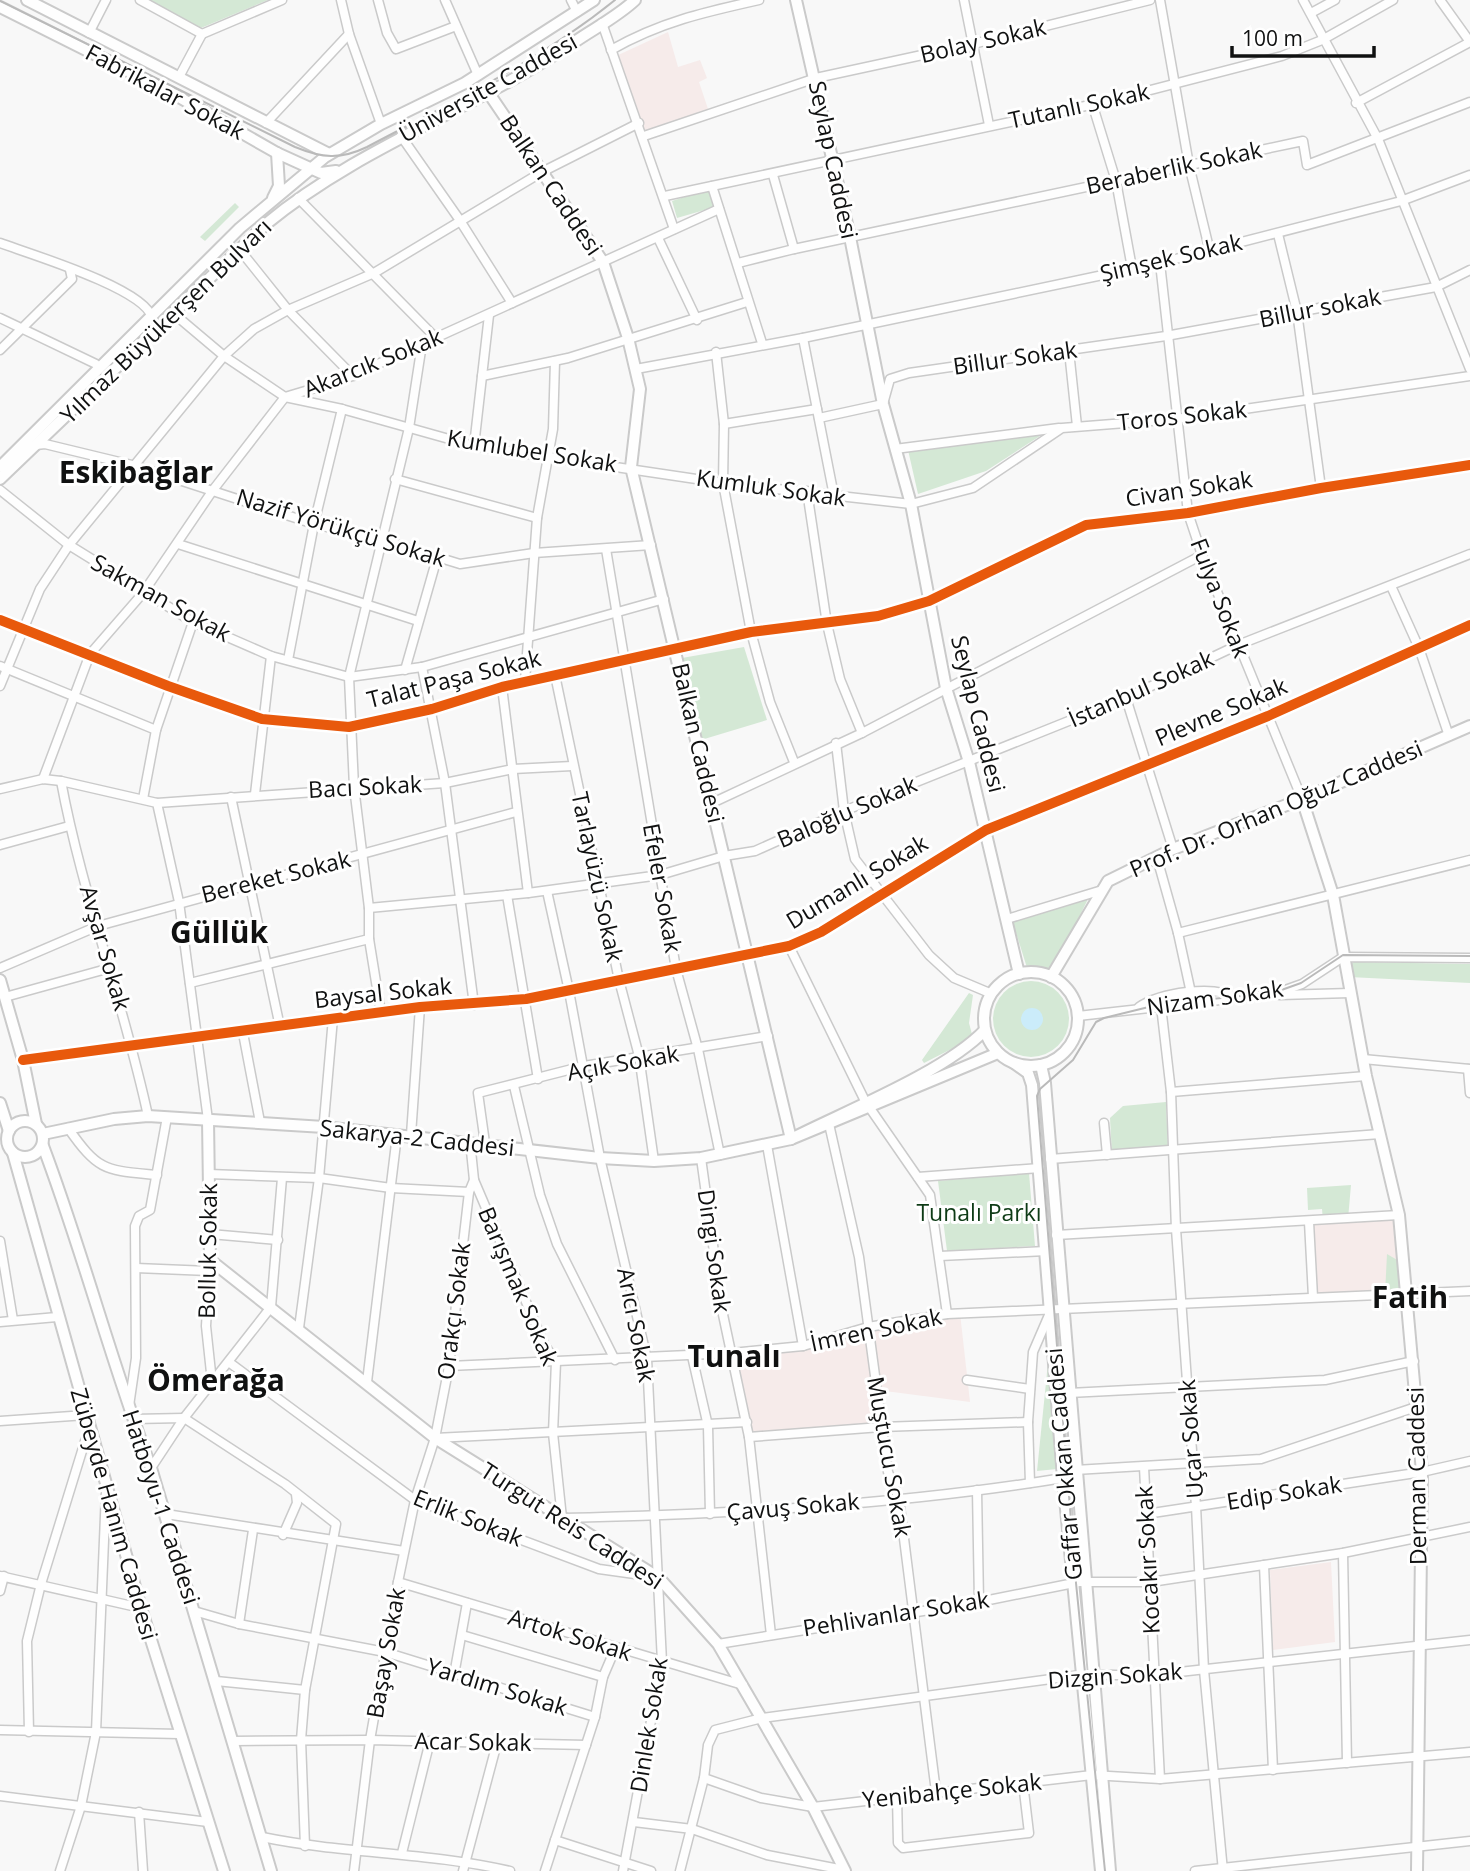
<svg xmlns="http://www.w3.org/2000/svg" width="1470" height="1871" font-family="'Open Sans',sans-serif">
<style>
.education{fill:#f6ebea}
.green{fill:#d4e8d5}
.water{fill:#cbecfa}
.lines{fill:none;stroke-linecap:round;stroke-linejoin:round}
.minor-casing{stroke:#cacaca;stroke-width:11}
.secondary-casing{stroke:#cacaca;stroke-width:14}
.minor{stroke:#fefefe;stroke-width:8}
.secondary{stroke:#fefefe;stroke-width:10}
.tram{stroke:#bababa;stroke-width:2}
.cycleway-casing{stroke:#fff;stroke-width:15}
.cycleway{stroke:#e8590c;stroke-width:10}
.labels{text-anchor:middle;stroke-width:6;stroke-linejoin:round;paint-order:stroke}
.street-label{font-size:23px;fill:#101111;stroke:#fff}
.park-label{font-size:23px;fill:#0e3b16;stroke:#fff}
.district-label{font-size:30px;font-weight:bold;fill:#101111;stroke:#fff}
</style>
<rect width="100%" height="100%" fill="#f8f8f8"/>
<g class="education">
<path d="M668,32l10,35 22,-7 7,18 -8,4 10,30 -65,23 -28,-79z"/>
<path d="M1399,1215l8,79 -94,3 -4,-75z"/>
<path d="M960,1313l10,89 -93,-12 4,37 -132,10 -17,-84 71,-7 65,-19z"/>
<path d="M1331,1562l4,80 -62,8 -3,-80z"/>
</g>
<g class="green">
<path d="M143,0h125l-67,28z"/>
<path d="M709,189l6,18 -38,11 -5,-17z"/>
<path d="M235,203l4,4 -34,34 -5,-4z"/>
<path d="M1043,434l-57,37 -68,23 -10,-44z"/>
<path d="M744,647l23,73 -66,20 -19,-82z"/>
<path d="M1089,897l-37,75 -24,-1 -16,-51z"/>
<path d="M1354,962l116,2v19l-121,-6v-12z"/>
<circle cx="1031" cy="1019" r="38"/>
<path d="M969,993l4,2 -4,28 4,15 -49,25 -2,-3z"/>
<path d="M1166,1102l2,50 -56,3 -2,-37 13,-12z"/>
<path d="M1029,1173l6,73 -88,5 -9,-70z"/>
<path d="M1351,1185l-3,34 -25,2 -1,-12 -14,1 -1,-22z"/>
<path d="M1387,1254l17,10 3,30h-22z"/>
<path d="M1049,1353l8,116 -20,2z"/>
</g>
<circle class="water" cx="1032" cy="1019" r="11"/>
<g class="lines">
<g class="minor-casing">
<g id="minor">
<path d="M140,0l62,34"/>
<path d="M341,0l8,34 32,90"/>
<path d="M378,0l9,33 9,16 60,-23"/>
<path d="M445,0l33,75"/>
<path d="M571,0l6,12"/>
<path d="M964,0l25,125"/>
<path d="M1160,0l29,165 20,83"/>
<path d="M1303,0l75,139 92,230"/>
<path d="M1311,13l24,-13"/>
<path d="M602,23l72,206"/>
<path d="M89,33l17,-33"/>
<path d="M611,50c49,-28 94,-38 148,-50"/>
<path d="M179,77l23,-43 80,-34"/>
<path d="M1092,103l24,78 16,87"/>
<path d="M1356,103l114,-61 -30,-42"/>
<path d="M266,123l83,-89"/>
<path d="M401,136l58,83 53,84"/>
<path d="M644,136l172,-58 157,-34 177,-44"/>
<path d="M773,175l21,74"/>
<path d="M712,186l50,157"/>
<path d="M665,196l439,-94 178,-46 40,-16 71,-40"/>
<path d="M298,198l138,140"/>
<path d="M1278,234l19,78 24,176"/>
<path d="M658,238l39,82"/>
<path d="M0,243c30,11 146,46 152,75"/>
<path d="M240,250l48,60 65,66"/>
<path d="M738,263l56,-14 509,-108 4,24 163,-63"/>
<path d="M1160,263l28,250 14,42 100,244"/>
<path d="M173,313l51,43 61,41 57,12 132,37 249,37 188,21 62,-16 89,-60 114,-9 294,-43"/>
<path d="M0,318l96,46"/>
<path d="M803,338l31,158"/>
<path d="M0,350l72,-71 -2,-9"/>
<path d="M1069,351l8,75"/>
<path d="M716,352l8,72"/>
<path d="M636,369l167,-31 357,-75 241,-62 69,-26"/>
<path d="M482,376l86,-18 179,-56"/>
<path d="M819,418l64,-14 7,-25 19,-6 257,-37 131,-24 139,-25 34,-17"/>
<path d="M36,445l9,-1 91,22 178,58 68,16 78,24 74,-11 117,-8"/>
<path d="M474,446l15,-131"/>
<path d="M895,449l164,-21"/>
<path d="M395,479l142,39"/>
<path d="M0,490l69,55 124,77 78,34 78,21 73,-10 242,-68"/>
<path d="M807,491l20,133 13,55 22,54"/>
<path d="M178,544l240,77"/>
<path d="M606,549l70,420 22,80 22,106"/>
<path d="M1391,586l28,62 30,88"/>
<path d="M0,620l168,66 94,33 87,8 83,-18 70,-22 249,-55 127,-16 51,-15 157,-76 102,-12 133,-25 149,-23"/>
<path d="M288,660l26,-136 28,-115"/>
<path d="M0,666l156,64"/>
<path d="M422,667l23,116 29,222"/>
<path d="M405,670l32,-112"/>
<path d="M555,675l64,305 20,76 15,105"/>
<path d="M525,681l12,-163 16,-89 2,-68"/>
<path d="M0,686l40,-97 29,-44 155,-189 30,-27 34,-19 86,-37 168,-101 97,-49"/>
<path d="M502,687l26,206"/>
<path d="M1126,698l47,151"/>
<path d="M836,743l8,68 11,48 74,96 25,23 38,16"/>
<path d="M794,762l-24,-60 -19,-70 -28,-149 1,-59 93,-15"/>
<path d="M43,779l47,-125 53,-61 70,-103 72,-93 60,-18 374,-170"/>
<path d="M61,781c21,113 63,222 87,335"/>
<path d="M0,789l43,-10 18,2 96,22 22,99 29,218"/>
<path d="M255,794l16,-138"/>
<path d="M231,797l49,230"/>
<path d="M143,799l13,-69 37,-108"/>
<path d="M157,803l288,-20 68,-14 59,-3"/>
<path d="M710,804l152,-71 340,-178"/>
<path d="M0,845l69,-19"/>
<path d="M1157,858l21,75 13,60"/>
<path d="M547,891l22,100 31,167 47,201 15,303 -39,209"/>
<path d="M507,895l31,184"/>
<path d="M369,908l159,-15 132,-18 64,-19 31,-5 89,-40 282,-113 112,-53 232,-91"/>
<path d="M1007,919l92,-28"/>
<path d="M1178,933l292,-73"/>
<path d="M789,946l76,155 65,94 17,119"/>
<path d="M0,968l98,-42 418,-114"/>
<path d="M190,983l179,-44"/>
<path d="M1280,995l70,-2"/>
<path d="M5,997l105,-29"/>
<path d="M1161,1006l10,86 5,137 20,277 8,164 19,201"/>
<path d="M1139,1007c21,-14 75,-23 96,-9"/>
<path d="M381,1013l-12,-74v-31l-15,-121 -5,-110 60,-249 13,-84"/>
<path d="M1078,1016l196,-22 28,-10 41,-27 127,1"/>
<path d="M243,1033l17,89"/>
<path d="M1363,1059l107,10"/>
<path d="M23,1060l397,-53 106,-8 263,-53 32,-14 165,-102 282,-114 202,-91"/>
<path d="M1468,1069l2,24"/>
<path d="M514,1086l26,109 17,49 58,116"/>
<path d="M1171,1092l195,-16"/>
<path d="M1104,1123l3,32"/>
<path d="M829,1124l30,133 29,215 11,27 37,293"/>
<path d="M68,1128c31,44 37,42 89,47"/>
<path d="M411,1135l9,-128"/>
<path d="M485,1143l-7,-50 106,-27 184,-30"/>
<path d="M767,1145l36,201"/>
<path d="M701,1158l21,152 27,127 22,198"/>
<path d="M1050,1159l330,-25"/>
<path d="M209,1174l110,4 72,10 78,4"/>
<path d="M918,1177l122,-9"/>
<path d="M474,1180l70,164 12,18 -3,71 9,85c168,-4 336,-13 501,-40"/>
<path d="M1309,1222l4,75"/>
<path d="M210,1234l68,6"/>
<path d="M1056,1235l343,-20"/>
<path d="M0,1241l13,79"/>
<path d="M940,1256l106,-5"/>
<path d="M210,1260l-4,66 6,56"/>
<path d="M136,1268l73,3"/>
<path d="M0,1322l57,-5"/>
<path d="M299,1328l20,-150 14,-160"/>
<path d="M692,1356l16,70 2,88"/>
<path d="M230,1363l185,137 184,69 57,8"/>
<path d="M449,1366l283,-13 71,-7 65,-19 79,-13 523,-23"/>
<path d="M967,1380l63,9"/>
<path d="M367,1382l30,-247"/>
<path d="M1069,1393l256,-13 89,-19"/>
<path d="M129,1406l7,-48 -1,-132 4,-10 11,-6 17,-93"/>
<path d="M133,1419l51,-1 101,66 51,40 -31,166 -4,50 4,106"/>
<path d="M0,1421l86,-6"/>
<path d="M749,1437l132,-10 147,-5"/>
<path d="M435,1438l312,-16"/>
<path d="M1144,1467l16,312"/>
<path d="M151,1468l33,-50 87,-111 11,-129"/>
<path d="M1075,1470l186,-11 158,-53"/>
<path d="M1030,1483l-2,-61 5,-70 16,-37"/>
<path d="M977,1490l2,112"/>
<path d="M166,1514l238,37"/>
<path d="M1146,1514l276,-42 48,-11"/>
<path d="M283,1535l14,-32 -1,-9"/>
<path d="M1343,1553l4,210"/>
<path d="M1264,1565l9,205"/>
<path d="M0,1576l141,32"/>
<path d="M398,1582l345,103"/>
<path d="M0,1591l4,-15"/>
<path d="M194,1611l45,13 146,28 210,65"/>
<path d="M239,1624l14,-94"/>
<path d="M462,1635l141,42"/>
<path d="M718,1644l261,-42 100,-20h72l192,-29 127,-26"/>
<path d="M454,1675l13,-72"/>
<path d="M216,1681l89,9"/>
<path d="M0,1730l179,4"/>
<path d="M29,1732l-2,-91 14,-57 49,-159"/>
<path d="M234,1741l136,-1 216,5"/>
<path d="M704,1778l57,20 52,9 279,-32 68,4 310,-27"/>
<path d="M0,1796l208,26"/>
<path d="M897,1796l1,47 5,5 126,-15 -6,-50"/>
<path d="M139,1812l4,59"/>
<path d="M634,1822l58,7 75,26 77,15"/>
<path d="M262,1837c82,17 166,15 248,34"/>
<path d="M555,1840l96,31"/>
<path d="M402,1853l28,-112"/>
<path d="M60,1871l21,-65 15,-74 10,-240"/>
<path d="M354,1871l16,-131 28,-158 17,-82 20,-62 14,-72 20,-174 5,-12 -4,-39"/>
<path d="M463,1871l34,-128"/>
<path d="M545,1871l50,-154 8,-40 12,-28"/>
<path d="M680,1871l24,-93 4,-33 7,-15 47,-12 326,-44 55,2 327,-36"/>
<path d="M1195,1871l275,-30"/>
</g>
</g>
<g class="secondary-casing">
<g id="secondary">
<path d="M27,0l302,154"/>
<path d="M796,0l54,237 33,167 28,100 35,184 23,74 50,212"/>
<path d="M0,7l170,85 107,61 44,20 15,-2"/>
<path d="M273,198l6,-12 -2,-33"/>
<path d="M0,467l240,-239 85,-71 56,-33 84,-41 129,-83"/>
<path d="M0,479l266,-255c93,-77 208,-115 307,-181 20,-14 44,-26 62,-43"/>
<path d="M1302,799l31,96 33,181 33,139 23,257 -5,399"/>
<circle cx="1031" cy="1019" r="47"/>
<path d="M1051,977l57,-96 65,-32 129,-50 168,-73"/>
<path d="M0,980l23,80 13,64"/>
<path d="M985,1030c-40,42 -139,81 -194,109l207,-86"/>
<path d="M1014,1063l14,10 4,12 31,393 38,393"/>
<path d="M1041,1065l4,18 65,788"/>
<path d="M0,1103l9,28"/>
<path d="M208,1120l2,140 225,178 224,140 59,66 95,163 32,64"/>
<circle cx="25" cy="1139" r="18"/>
<path d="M43,1134l71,-15 34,-3 176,11 276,31 54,3 47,-3 90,-19 -160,-672 9,-78 -12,-51 -25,-76 -115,-170"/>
<path d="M43,1146c40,106 68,216 108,322l120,403"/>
<path d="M13,1153l128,455 83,263"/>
</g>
</g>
<use href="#minor" class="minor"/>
<use href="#secondary" class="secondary"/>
<g class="tram">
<path d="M0,1l295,146c27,11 45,13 72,0 85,-45 173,-86 248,-147"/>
<path d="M1105,1871l-29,-288 -39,-487 3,-7 33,-29 23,-38 8,-4 57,-14 112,-11 28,-10 42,-28 127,1"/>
</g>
<g class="cycleway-casing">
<g id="cycleway">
<path d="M0,620l168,66 94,33 87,8 83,-18 70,-22 249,-55 127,-16 51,-15 157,-76 102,-12 133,-25 149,-23"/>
<path d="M23,1060l397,-53 106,-8 263,-53 32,-14 165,-102 282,-114 202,-91"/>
</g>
</g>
<use href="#cycleway" class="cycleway"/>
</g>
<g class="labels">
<g class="street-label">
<text transform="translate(983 41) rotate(-13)" y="8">Bolay Sokak</text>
<text transform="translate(488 88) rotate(-29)" y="8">Üniversite Caddesi</text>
<text transform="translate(165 92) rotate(28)" y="8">Fabrikalar Sokak</text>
<text transform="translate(1079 106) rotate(-12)" y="8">Tutanlı Sokak</text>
<text transform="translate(833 160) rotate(78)" y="8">Seylap Caddesi</text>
<text transform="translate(1174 168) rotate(-12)" y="8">Beraberlik Sokak</text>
<text transform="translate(551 185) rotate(56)" y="8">Balkan Caddesi</text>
<text transform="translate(1171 258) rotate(-13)" y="8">Şimşek Sokak</text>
<text transform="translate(1320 308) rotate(-11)" y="8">Billur sokak</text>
<text transform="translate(166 321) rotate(-44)" y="8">Yılmaz Büyükerşen Bulvarı</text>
<text transform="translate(1015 358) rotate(-8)" y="8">Billur Sokak</text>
<text transform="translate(373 363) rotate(-22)" y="8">Akarcık Sokak</text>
<text transform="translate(1182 416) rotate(-6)" y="8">Toros Sokak</text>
<text transform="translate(532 451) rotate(9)" y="8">Kumlubel Sokak</text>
<text transform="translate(771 488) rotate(8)" y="8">Kumluk Sokak</text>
<text transform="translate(1189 489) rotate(-9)" y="8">Civan Sokak</text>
<text transform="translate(341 528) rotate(17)" y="8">Nazif Yörükçü Sokak</text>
<text transform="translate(161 598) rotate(29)" y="8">Sakman Sokak</text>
<text transform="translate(1220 598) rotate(69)" y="8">Fulya Sokak</text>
<text transform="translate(454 679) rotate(-14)" y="8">Talat Paşa Sokak</text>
<text transform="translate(1141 689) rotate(-24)" y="8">İstanbul Sokak</text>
<text transform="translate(1221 712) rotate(-23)" y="8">Plevne Sokak</text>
<text transform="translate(978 714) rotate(76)" y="8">Seylap Caddesi</text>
<text transform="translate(698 743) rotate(77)" y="8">Balkan Caddesi</text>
<text transform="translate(365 787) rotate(-3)" y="8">Bacı Sokak</text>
<text transform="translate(1276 809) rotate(-23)" y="8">Prof. Dr. Orhan Oğuz Caddesi</text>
<text transform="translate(847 812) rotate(-23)" y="8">Baloğlu Sokak</text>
<text transform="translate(276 877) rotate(-14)" y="8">Bereket Sokak</text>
<text transform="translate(597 877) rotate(78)" y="8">Tarlayüzü Sokak</text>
<text transform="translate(857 882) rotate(-31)" y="8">Dumanlı Sokak</text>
<text transform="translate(662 888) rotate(80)" y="8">Efeler Sokak</text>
<text transform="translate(105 948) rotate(74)" y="8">Avşar Sokak</text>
<text transform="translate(383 993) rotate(-6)" y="8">Baysal Sokak</text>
<text transform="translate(1215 998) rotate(-8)" y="8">Nizam Sokak</text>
<text transform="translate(623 1063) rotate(-10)" y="8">Açık Sokak</text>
<text transform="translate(417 1138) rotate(6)" y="8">Sakarya-2 Caddesi</text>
<text transform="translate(208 1251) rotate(-89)" y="8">Bolluk Sokak</text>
<text transform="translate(714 1251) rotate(82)" y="8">Dingi Sokak</text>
<text transform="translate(518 1286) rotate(67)" y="8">Barışmak Sokak</text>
<text transform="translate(454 1311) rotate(-83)" y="8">Orakçı Sokak</text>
<text transform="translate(636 1325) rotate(79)" y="8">Arıcı Sokak</text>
<text transform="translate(876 1330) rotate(-12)" y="8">İmren Sokak</text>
<text transform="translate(1191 1439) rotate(-94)" y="8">Uçar Sokak</text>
<text transform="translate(889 1457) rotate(80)" y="8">Muştucu Sokak</text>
<text transform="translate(1064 1464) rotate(-95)" y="8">Gaffar Okkan Caddesi</text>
<text transform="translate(1417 1476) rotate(-91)" y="8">Derman Caddesi</text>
<text transform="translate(1284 1493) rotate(-9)" y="8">Edip Sokak</text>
<text transform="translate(161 1507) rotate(72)" y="8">Hatboyu-1 Caddesi</text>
<text transform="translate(793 1507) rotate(-5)" y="8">Çavuş Sokak</text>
<text transform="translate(114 1514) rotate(74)" y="8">Zübeyde Hanım Caddesi</text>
<text transform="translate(468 1518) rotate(22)" y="8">Erlik Sokak</text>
<text transform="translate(572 1526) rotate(33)" y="8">Turgut Reis Caddesi</text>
<text transform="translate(1148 1560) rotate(-93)" y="8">Kocakır Sokak</text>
<text transform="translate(896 1614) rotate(-9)" y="8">Pehlivanlar Sokak</text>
<text transform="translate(570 1635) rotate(17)" y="8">Artok Sokak</text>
<text transform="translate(386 1653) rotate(-80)" y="8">Başay Sokak</text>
<text transform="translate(1115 1676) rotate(-4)" y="8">Dizgin Sokak</text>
<text transform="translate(497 1687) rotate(17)" y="8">Yardım Sokak</text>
<text transform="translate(649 1725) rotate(-81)" y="8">Dinlek Sokak</text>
<text transform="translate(473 1742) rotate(1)" y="8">Acar Sokak</text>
<text transform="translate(952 1791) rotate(-6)" y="8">Yenibahçe Sokak</text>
</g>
<g class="park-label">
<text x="979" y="1221">Tunalı Parkı</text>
</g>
<g class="district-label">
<text x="136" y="483">Eskibağlar</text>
<text x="219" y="943">Güllük</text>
<text x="1410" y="1308">Fatih</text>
<text x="734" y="1367">Tunalı</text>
<text x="216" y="1391">Ömerağa</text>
</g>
</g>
<path d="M1232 46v10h142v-10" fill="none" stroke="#101111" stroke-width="3.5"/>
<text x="1242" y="46" font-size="21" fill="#101111" stroke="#ffffff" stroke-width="5" paint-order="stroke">100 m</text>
</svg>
